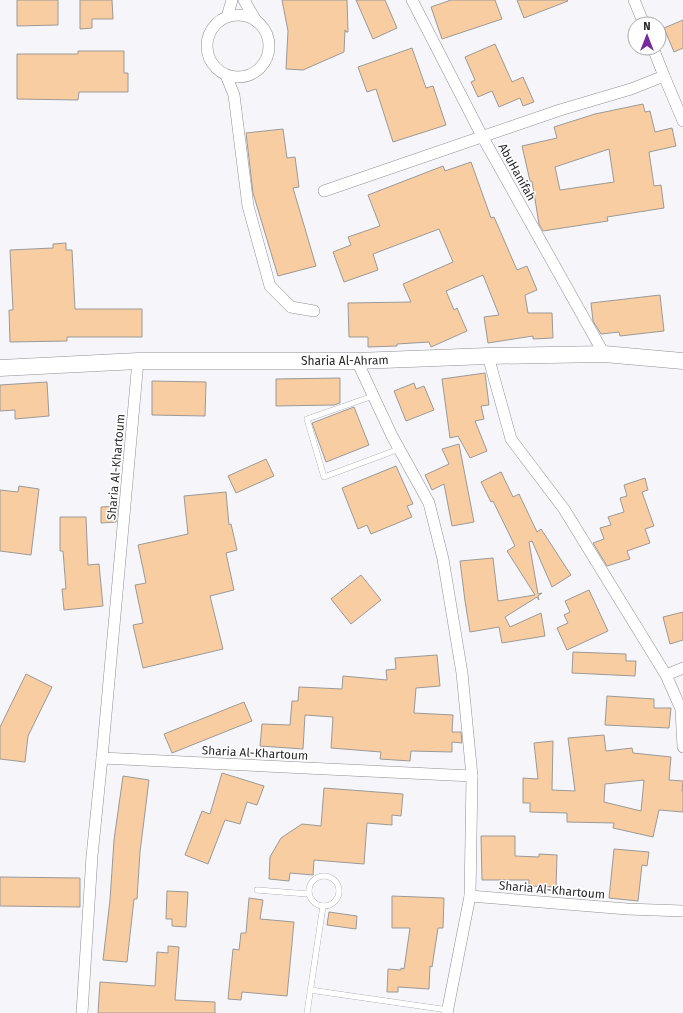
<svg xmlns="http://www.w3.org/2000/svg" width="683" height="1013" font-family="'Fira Sans',sans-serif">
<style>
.building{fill:#f8cda2;stroke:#9c9997;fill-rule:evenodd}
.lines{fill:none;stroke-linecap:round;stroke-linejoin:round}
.lane-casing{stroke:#909093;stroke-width:6}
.street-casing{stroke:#909093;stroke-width:12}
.secondary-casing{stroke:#909093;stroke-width:17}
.lane{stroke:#fff;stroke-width:5.5}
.street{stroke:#fff;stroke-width:11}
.secondary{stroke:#fff;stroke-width:16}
.labels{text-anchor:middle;stroke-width:3;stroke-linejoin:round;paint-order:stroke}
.street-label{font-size:12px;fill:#28282a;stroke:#fff}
</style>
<rect width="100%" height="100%" fill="#f6f6fa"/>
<g class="building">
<path d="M17,0h41v25l-41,1z"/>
<path d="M80,0h32l1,19h-21v9l-12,1z"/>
<path d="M282,0h65l1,32h-2l-1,-2 -1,22 -41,18 -17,-1 2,-38z"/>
<path d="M356,0h29l12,28 -24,11z"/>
<path d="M451,0h44l7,19 -60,20 -11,-32z"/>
<path d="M517,0h50l1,1 -44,17z"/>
<path d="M683,20v28l-9,4 -10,-24z"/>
<path d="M495,44l17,38 11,-5 11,25 -11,4 -3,-8 -21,9 -7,-16 -14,6 -7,-15 4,-2 -10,-23z"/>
<path d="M412,48l14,40 7,-2 13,39 -53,17 -17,-53 -9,3 -9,-25z"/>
<path d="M78,51h46v22h4v19h-49l-1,8 -61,-1v-45h61z"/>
<path d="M643,104l2,8 5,-1 5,21 17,-4 4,18 -27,6 5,34 7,-1 3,23 -57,9 1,4 -65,10 -4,-7 -7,-43h-2l-8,-35 35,-8 -3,-11 41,-13zM609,149l5,33 -54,8 -5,-23z"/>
<path d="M283,129l4,29 8,-1 4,30 -6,1 23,78 -38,10 -25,-83 -7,-60z"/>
<path d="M471,162l20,56 3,-1 23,53 10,-4 10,24 -12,5 3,18h24l1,25 -20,1v-3l-45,7 -4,-26 15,-2 -16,-40 -37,16 8,19 3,-2 10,23 -36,16 -2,-5 -32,2v2l-29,1v-10h-19l-1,-34 63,-1 -8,-18 50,-22 -14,-33 -66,25 5,16 -34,12 -11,-30 18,-7 -3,-8 32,-11 -12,-31 75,-29 2,5z"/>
<path d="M66,243v7h6l3,59h67v28h-75v4l-57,1 -1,-32h4l-3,-60 43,-2v-4z"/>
<path d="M660,295l4,36 -44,5 -1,-4 -18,2 -8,-13 -2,-18z"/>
<path d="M485,373l4,32 -8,1 3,13 -9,2 12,30 -17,7 -12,-22 -8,2 -8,-59z"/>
<path d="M340,378v25l-6,2 -58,1v-27z"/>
<path d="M152,381l54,1 -1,34 -53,-1z"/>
<path d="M47,382l2,34 -34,3v-9l-15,1v-26z"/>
<path d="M414,383l2,6 8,-3 10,24 -28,11 -12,-30z"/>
<path d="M354,407l15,38 -43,17 -14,-39z"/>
<path d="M459,444l15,78 -22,4 -8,-42 -12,6 -7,-15 24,-11 -7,-15z"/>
<path d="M266,459l8,17 -38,17 -8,-17z"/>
<path d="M396,466l17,38 -6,2 5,11 -41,17 -4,-9 -9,4 -16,-41z"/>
<path d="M501,472l12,25 6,-3 18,38 4,-3 30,46 -19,12 -20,-46 -3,1 9,52 4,-1 -4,3 1,4 -2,-3 -32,20 5,10 31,-14 4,23 -43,7 -3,-16 -29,5 -5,-31 -5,-40 33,-3 5,43 37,-6 -28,-44 8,-5 -22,-45 -2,1 -10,-20z"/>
<path d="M645,478l3,12 -6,2 12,34 -9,3 5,14 -23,8 3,8 -23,7 -14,-23 11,-4 -4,-11 11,-3 -3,-8 16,-5 -4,-14 7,-2 -3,-11z"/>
<path d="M19,486l20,3 -8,66 -31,-4v-61l18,2z"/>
<path d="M226,492l3,33 2,-1 6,26 -11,3 8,37 -24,6 13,53 -80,19 -10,-43 10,-2 -8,-38 11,-2 -8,-38 50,-11 -4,-38z"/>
<path d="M118,506l-2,16 -15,1v-16z"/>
<path d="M60,517h26l2,48 11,-1 4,42 -39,4 -2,-21h4l-3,-38h-3z"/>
<path d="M361,575l20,25 -30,24 -20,-25z"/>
<path d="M589,590l19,41 -41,19 -10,-22 11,-5 -4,-8 6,-3 -5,-11z"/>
<path d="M683,612v28l-13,4 -7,-27z"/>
<path d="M573,652l53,2v7h10l-1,15 -63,-3z"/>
<path d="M437,655l3,31 -24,2 -2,25 39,2 -1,17h9l1,11 -10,-1v10l-41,-1 -1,10 -30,-2 1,-7 -50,-4 2,-31 -28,-2 -2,34 -43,-3 2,-22 28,1 2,-24h6l1,-14 43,2 1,-13 44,4 -1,-10 10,-1 -1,-11z"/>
<path d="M26,674l26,13 -24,49 -3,26 -25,-3v-32z"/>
<path d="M607,696l47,3v9h17l-2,20 -64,-3z"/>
<path d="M244,702l8,19 -80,32 -8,-19z"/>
<path d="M604,735l2,16 26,-3 1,5 38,4 -2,23 14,1 -1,10h1v21l-24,-2 -6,27 -40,-9 1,-5 -47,-1v-9l-37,-1v-9h-7v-25l15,1 -4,-36 19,-2 -1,49 23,1 -7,-53zM644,780l-3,31 -37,-9 1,-18z"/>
<path d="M222,773l42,13 -7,19 -10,-3 -7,22 -15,-4 -17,44 -23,-9 17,-44 8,3z"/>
<path d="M123,776l26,4 -9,72 -3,47h-3l-7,63 -24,-2 7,-60 4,-60z"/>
<path d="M324,788l79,6 -2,22 -9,-1v10l-25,-2 -3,41 -50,-4 -1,15 -23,-2 -1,8 -20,-2 1,-22 11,-19 21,-14 19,2z"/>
<path d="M481,836h34v20l24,1v-3l18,1 -1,32 -27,-1v-6h-47z"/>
<path d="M614,849l35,3 -2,14 -5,-1 -4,36 -29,-3z"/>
<path d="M0,877l80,1v29l-80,-1z"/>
<path d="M167,891l21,1 -2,35 -14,-1v-7h-6z"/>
<path d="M392,896l52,2 -1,30h-5l-6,39 -2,-1 -1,23 -31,-2v5h-11l1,-23 13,1v-2l3,1 6,-41h-18z"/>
<path d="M249,898l14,2 -3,19 34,3 -7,74 -45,-4 -1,8 -13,-1 5,-50 6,1 2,-17h5z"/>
<path d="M329,912l28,4 -1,13 -29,-4z"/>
<path d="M168,946l11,1 -4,53 40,2v11h-117l2,-31 55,4 2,-34 11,1z"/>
</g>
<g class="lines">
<g class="lane-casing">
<g id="lane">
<path d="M373,396l-66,23 17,58 75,-28"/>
<circle cx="324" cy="891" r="15"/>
<path d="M257,890l51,4"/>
<path d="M310,990l138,20"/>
<path d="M307,1013l16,-107"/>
</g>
</g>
<g class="street-casing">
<g id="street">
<path d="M244,0l12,21"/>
<path d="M412,0l70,136 122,218"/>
<path d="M634,0l10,24"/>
<circle cx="238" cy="46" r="31"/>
<path d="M227,17l5,-17"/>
<path d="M653,48l11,28"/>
<path d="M226,75l8,20 14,111 22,80 21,21 23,4"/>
<path d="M324,191l236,-81 71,-21 33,-13 19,45"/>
<path d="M488,356l23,83 53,70 102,166 15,34 2,38"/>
<path d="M138,361l-36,397 370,18"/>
<path d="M357,361l35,75 37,67 14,56 19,114 10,103 -2,120 -23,117"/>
<path d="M666,675l17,-7"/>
<path d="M470,896l157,13 56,2"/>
<path d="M82,1013l10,-157 10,-98"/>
</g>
</g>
<g class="secondary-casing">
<g id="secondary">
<path id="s1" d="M0,368l138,-7h219l131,-5 116,-2 79,7"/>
</g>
</g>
<use href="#lane" class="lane"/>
<use href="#street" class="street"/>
<use href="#secondary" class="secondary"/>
</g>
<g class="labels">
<g class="street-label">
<text transform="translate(517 172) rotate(61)" y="4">AbuHanifah</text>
<text dy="4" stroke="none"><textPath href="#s1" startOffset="345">Sharia Al-Ahram</textPath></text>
<text transform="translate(116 467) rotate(-85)" y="4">Sharia Al-Khartoum</text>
<text transform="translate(255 753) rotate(3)" y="4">Sharia Al-Khartoum</text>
<text transform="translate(552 890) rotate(5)" y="4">Sharia Al-Khartoum</text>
</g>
</g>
<g transform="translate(647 36)"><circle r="19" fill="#ffffff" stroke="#a9a9aa"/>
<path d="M0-3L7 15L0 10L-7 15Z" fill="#772a9c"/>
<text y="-6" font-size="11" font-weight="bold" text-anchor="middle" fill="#28282a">N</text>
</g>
</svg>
